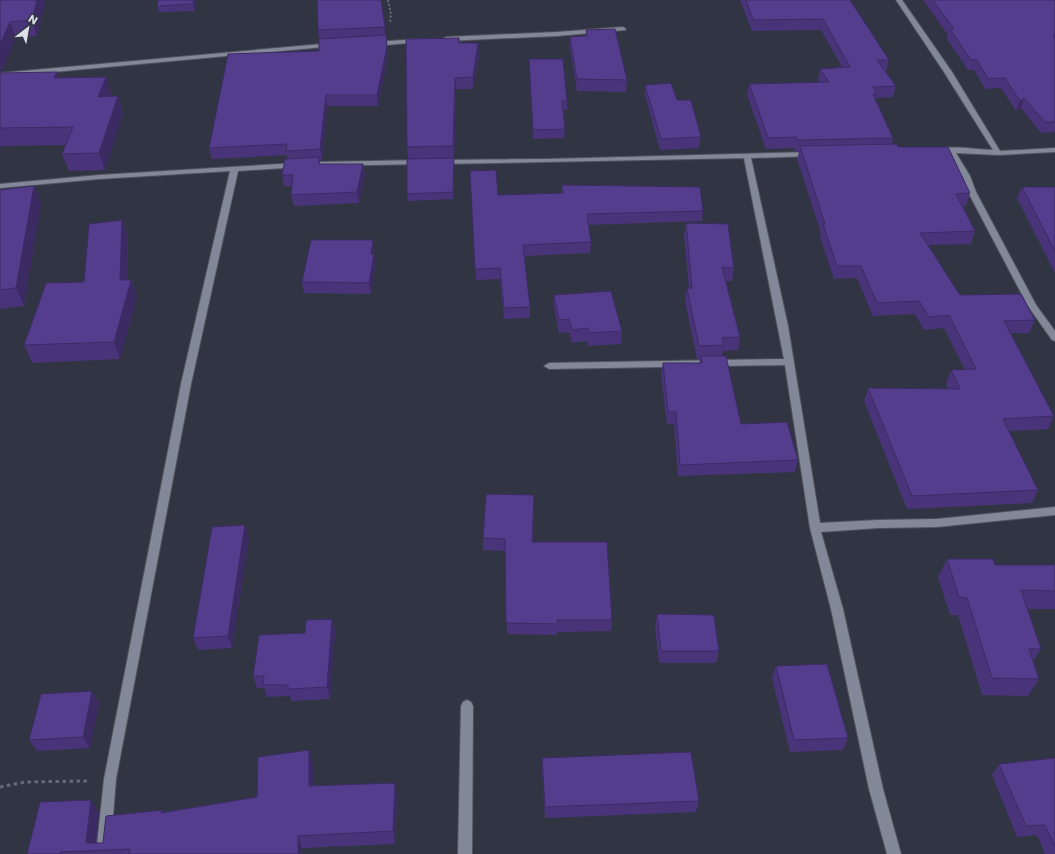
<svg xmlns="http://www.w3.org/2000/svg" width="1055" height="854" font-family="Poppins,sans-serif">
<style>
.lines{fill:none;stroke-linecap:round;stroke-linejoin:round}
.street-casing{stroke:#50535e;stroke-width:2}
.path-far1{stroke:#666a76;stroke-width:2;stroke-dasharray:2 2;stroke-linecap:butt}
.path{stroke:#666a76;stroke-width:3;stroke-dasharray:3.5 3.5;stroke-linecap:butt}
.street{fill:#838898;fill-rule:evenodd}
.wall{fill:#49347a}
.shaded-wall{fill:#3c2b63}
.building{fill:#553d8e;stroke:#3c2b63}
</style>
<rect width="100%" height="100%" fill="#313543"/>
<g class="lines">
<g class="street-casing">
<g id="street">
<path d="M896,0h6l50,72 48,79 55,-3v4l-57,3 -42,-2 14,23 6,16 60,113 19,26v10l-3,-1 -24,-34 -60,-114 -6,-16 -13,-24 -12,1 -4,-2c9,-7 47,-1 60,-1l-49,-78z"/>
<path d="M623,27l3,2 -1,1 -68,6 -111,5 -3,-2 3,-2 111,-5z"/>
<path d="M418,39l3,2 -1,1 -45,4 -3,-2 3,-2z"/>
<path d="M333,43l3,2 -1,1 -335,31v-4z"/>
<path d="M811,152l4,2 -1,2 -63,2 37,168 32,197 58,-3 59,-1 118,-12v8l-118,12 -59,1 -57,4 22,77 40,180 18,65h-14l-18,-65 -38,-180 -21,-81 -25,-163 -236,4 -5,-3 5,-3 235,-4 -40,-201 -303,6 -4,-2 4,-2 107,-1z"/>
<path d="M421,160l4,2 -1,2 -105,2 -4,-2 4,-2z"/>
<path d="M297,163h3v4l-62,4 -47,213 -75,395 -6,75h-14l8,-75 77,-395 49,-213 -131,8 -99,9v-4l99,-9z"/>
<path d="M467,700l4,2 2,4 -1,148h-14l3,-148 2,-4z"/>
</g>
</g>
<path class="path-far1" d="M388,0l3,14 -1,9"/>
<path class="path" d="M0,787l25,-5 62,-1"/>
<use href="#street" class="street"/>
</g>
<g class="wall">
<path d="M0,0h46l-9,36 -21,2 -14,33 -2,1z"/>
<path d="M196,0l-1,11 -36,1 -2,-6z"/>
<path d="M381,0l7,56 -10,50h-51l-5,54 -2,1v3h43l2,11 -6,28 -65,3 -3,-11 1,-9h-8l-2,-11 5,-16v-4l-75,4 -3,-11 110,-97v-12l-1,-9z"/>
<path d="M740,0h110l39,60 -3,11h-1l11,15 -3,11 -17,1 -1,1 18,39 -1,6 6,3 72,46 -4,13h-3l12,25 -4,13 -43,1 32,50 75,25 -6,13h-18l43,83 -6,13 -39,2 29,59 -6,13 -125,6 -43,-108 4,-13 80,1 -2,-6 5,-13h14l-21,-42 -20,2 -9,-16 -42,2 -16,-38 -23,1 -14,-42 1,-4 -24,-74 2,-7h-4l-1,-4 -28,1 -19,-54 2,-11 70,-2 -1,-2 2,-11 22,-2 -21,-37 -69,1z"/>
<path d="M923,0h132v132l-14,1 -20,-25 -5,3 -15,-23 -16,1 -11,-19h-6l-21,-31 1,-4z"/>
<path d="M586,30l41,50 -1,12 -49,-1 -7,-43v-11l16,-1z"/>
<path d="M459,43l20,12 -6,34h-17l-2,69 -46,1 -1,-12z"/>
<path d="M529,59l38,42v9h-4l2,19 -1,9 -31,1z"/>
<path d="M0,73l59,5 47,-1 5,17 -1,2h8l5,17 -18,57 -36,1 -7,-17 4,-9 -65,1 -1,3z"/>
<path d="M645,85l32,15 24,37 -2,11 -39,2 -15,-55z"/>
<path d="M454,165l-1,34 -45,2 -1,-7z"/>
<path d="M470,171l28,24 63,-2 1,-8 141,26 -1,10 -114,4 3,17 -1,11 -66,3 6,51v11l-26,1 -4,-40 -24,1z"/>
<path d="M1022,187h33v86l-38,-75z"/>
<path d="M0,190l41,14 -17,102 -24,3z"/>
<path d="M122,220l6,18 -1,42h4l6,17 -17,62 -88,4 -8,-18 60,-63z"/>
<path d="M686,223l48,45 -2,13h-6l14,56 -2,13 -15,1 -1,5 19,68 57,36 -3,12 -117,4 -4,-52h-7l-6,-49 2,-12h36l1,-4h-3l-12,-58 2,-13h2l-5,-52z"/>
<path d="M373,240l2,25 -4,29 -67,-1 -2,-11z"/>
<path d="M554,295l68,36 -1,13 -33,2 -1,-5 -15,2 -3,-11 -10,1 -5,-25z"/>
<path d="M534,495l-1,47 79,78 -1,11 -54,1v3l-50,-1 -1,-83 -23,-1v-12z"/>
<path d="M249,538l-17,110 -34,2 -5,-12z"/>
<path d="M947,559l48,6h60v44h-28l14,40 -8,12 6,18 -11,17 -46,-1 -24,-80h-8l-12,-38z"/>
<path d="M657,614l62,37 -3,12h-57l-4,-36z"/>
<path d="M332,619l3,12 -5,68 -39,2 -1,-5 -23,1 -3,-9h-7l-4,-12 52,-43z"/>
<path d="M776,666l72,72 -5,12 -53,2 -18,-74z"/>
<path d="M92,691l7,12 -9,45 -53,3 -8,-11z"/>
<path d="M542,758l157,43 -3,11 -151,6 -3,-49z"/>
<path d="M1055,758v96h-10l-8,-19 -20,2 -25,-62 7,-11z"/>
<path d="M313,764v22l82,-3 2,12 -2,49 -93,4v6h-275l72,-41 -3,30h6l60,-33 1,2 94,-15z"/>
</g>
<g class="shaded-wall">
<path d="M37,0h9l-9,36 -5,-16z"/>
<path d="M194,0h2l-1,11 -2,-7z"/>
<path d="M10,22l6,16 -14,33 -2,1v-28z"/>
<path d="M478,43l1,12 -6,34v-12z"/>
<path d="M387,46l1,10 -10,50 -1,-11z"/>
<path d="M57,72l6,17 -9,-11z"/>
<path d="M106,77l5,17 -8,20 -5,-17z"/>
<path d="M455,78l1,11 -2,69 -1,-12z"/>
<path d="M326,95l1,11 -5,54 -2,-11z"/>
<path d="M118,96l5,17 -18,57 -6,-17z"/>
<path d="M1024,98l-3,10 -5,3 4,-10z"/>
<path d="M363,164l2,11 -6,28 -2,-11z"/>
<path d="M34,186l7,18 -17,102 -8,-18z"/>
<path d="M122,220l6,18 -2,59 5,-17 6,17 -17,62 -6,-17 6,-62z"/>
<path d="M373,240l1,11v5v-2l1,11 -4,29 -2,-11 2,-29z"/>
<path d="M245,525l4,13 -17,110 -4,-12z"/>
<path d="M332,619l3,12 -5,68 -3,-12z"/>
<path d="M92,691l7,12 -9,45 -7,-11z"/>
<path d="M309,750l4,14v35l-4,-13z"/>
<path d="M395,783l2,12 -2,49 -2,-13z"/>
<path d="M91,800l8,13 -4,37 -9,-8z"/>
<path d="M298,836l4,12v6h-4z"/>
</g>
<g class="building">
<path d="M0,0h37l-5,20 -22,2 -10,22z"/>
<path d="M158,0h36l-1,4 -36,2z"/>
<path d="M317,0h64l4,27 -67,3z"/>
<path d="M746,0h104l39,60h-12l19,26 -23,1 4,6 -4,1 20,44 -96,2 -1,-3 -28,1 -19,-54 80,-2 -9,-13 30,-2 -27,-48 -70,1z"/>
<path d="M933,0h122v35h-2l2,3v84h-10l-21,-24 -4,3 -15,-23 -17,1 -11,-19h-6l-21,-31h4z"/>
<path d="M615,29l12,51 -50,-1 -7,-42 17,-1 -1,-6z"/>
<path d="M386,35l1,11 -10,49h-51l-6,54 -34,2 1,-7 -78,4 19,-94 91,-3v-12z"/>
<path d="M459,38v5h19l-5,34 -18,1 -2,68 -46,1 -1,-108z"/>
<path d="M529,59h34l4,42h-5l3,28 -32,1z"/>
<path d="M57,72l-3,6 52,-1 -8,20 20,-1 -19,57 -37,1 11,-27 -73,1v-55z"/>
<path d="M671,83l6,17h14l10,37 -40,2 -16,-54z"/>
<path d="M897,144l1,3h50l22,46 -14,1 19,37 -55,2 40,62 61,-1 14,26 -31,1 50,95 -51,3 35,71 -126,6 -44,-108 92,1 -9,-19 25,-1 -27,-54 -20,2 -10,-16 -42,2 -16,-37h-24l-14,-42h2l-25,-78z"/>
<path d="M319,157v7h44l-6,28 -66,3 2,-20h-11l3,-16z"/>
<path d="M454,158l-1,34 -46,2v-35z"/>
<path d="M496,170l2,25 65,-2 -1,-8 138,2 3,24 -116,3 4,28 -68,3 7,62 -26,1 -4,-40 -25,1 -5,-98z"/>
<path d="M34,186l-18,102 -16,2v-100z"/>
<path d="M1022,187h33v64z"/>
<path d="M122,220l-2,60h11l-17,62 -90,3 22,-62 38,-1 5,-58z"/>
<path d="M686,223l42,1 6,44 -12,-1 18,70 -18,1 2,7 -25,1 -12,-58h5z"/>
<path d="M311,240h62l-2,14h3l-5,29 -67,-1z"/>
<path d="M611,291l11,40 -33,2 -1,-5 -16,2 -3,-11 -10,1 -5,-25z"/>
<path d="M701,356h25l15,68 46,-2 11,38 -118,5 -4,-53h-8l-5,-49h39z"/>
<path d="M486,494l48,1 -2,47h75l5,78h-55l1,4 -52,-1 -1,-84 -22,-1z"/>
<path d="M245,525l-17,111 -35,2 19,-111z"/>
<path d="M947,559h46l2,6h60v26l-34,-1 20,59h-12l10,30 -47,-1 -25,-80 -8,-1z"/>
<path d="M657,614l57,1 5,36h-58z"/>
<path d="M332,619l-5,68 -39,2v-4h-25l1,-9h-11l6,-41 46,-2 1,-13z"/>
<path d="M827,664l21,74 -54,2 -18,-74z"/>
<path d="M92,691l-9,46 -54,3 12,-46z"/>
<path d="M309,750v36l86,-3 -2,48 -95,5v18h-169l1,-5 -70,3v2h-33l13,-52 51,-2 -5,42 1,1h15l1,-1 3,-26 56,-6 -1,3 96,-16 1,-40z"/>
<path d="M691,752l8,49 -154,6 -3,-49z"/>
<path d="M1055,758v88l-10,-21 -19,1 -27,-62z"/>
</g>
<g transform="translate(28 28) rotate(31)" stroke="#313543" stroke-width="3" paint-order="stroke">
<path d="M0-3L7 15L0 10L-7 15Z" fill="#dcdfe7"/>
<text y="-6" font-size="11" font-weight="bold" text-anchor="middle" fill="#dcdfe7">N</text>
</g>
</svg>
